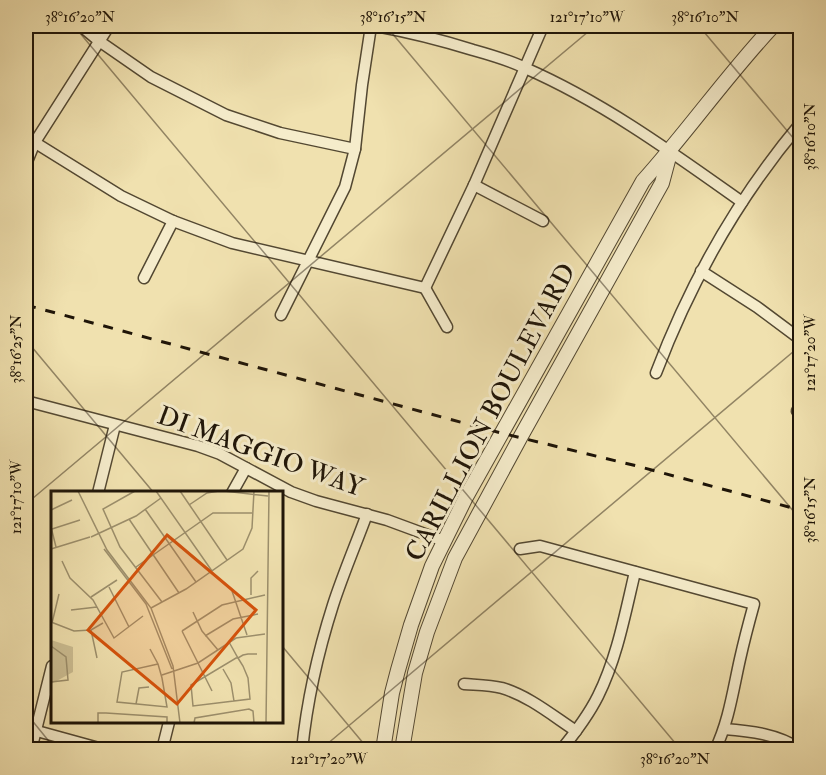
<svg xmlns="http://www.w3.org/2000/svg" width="826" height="775" font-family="'IM FELL Double Pica',serif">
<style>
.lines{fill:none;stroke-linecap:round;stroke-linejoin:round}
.minor-casing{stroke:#534832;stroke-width:13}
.tertiary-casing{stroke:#534832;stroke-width:16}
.minor{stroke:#f5eccb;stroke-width:10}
.tertiary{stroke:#f5eccb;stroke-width:14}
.rail{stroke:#1f1508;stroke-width:3;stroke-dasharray:10 10;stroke-linecap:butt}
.ticks{fill:none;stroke:#1f1508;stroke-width:1.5;stroke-opacity:0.45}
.labels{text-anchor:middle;stroke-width:6;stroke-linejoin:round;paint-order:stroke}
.street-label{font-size:26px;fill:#1f1508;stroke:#f5eccb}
.inset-road{fill:none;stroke:#9c8f6c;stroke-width:1.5}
.view{fill:#d4520c;fill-opacity:0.15;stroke:#d4520c;stroke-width:3}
.inset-edge{fill:none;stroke:#1f1508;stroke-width:3}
.neatline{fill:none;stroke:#1f1508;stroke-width:2}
.ticks-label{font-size:15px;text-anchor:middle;fill:#1f1508}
</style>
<rect width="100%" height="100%" fill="#f0e1af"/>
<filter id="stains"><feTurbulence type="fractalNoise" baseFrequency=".00333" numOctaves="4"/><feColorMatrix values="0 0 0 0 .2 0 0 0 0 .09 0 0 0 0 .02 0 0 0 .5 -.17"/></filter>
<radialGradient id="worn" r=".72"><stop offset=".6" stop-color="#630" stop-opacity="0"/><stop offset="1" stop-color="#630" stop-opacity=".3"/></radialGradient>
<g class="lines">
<g class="minor-casing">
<g id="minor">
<path d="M81,26l18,15 52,36 75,38 54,18 75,16"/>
<path d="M376,26c33,6 65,14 97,24 18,5 36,10 52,18 78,34 148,85 217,134"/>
<path d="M26,137l95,59 52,25 59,22 193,45"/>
<path d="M26,164l9,-22 74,-116"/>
<path d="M474,185l69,36"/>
<path d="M701,271l56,36 43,32"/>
<path d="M144,278l29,-57"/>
<path d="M425,288l49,-103 69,-159"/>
<path d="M425,288l22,39"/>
<path d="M281,315l64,-128 10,-38 7,-64 9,-59"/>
<path d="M656,373c34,-90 82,-175 144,-249"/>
<path d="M26,401l172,45 22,8 71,38 25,9 71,19 57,21"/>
<path d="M797,411l3,-4"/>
<path d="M98,493l17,-68"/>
<path d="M232,493l14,-25"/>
<path d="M520,549l20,-3 214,58c-5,18 -10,37 -14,55 -7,31 -11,62 -25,91"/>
<path d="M464,684c13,1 26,1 38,4 27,8 51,28 74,43"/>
<path d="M26,728l80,22"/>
<path d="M724,729c27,2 53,5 76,20"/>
<path d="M31,750l21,-84"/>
<path d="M162,750l7,-28"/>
<path d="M302,750c5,-49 16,-98 31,-145 10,-31 23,-61 34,-91"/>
<path d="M561,750c14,-17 27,-34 37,-54 19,-38 27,-82 37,-124"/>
</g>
</g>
<g class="tertiary-casing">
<g id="tertiary">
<path d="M383,750l9,-57 6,-23 13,-45 21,-59 34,-69 177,-316c45,-50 84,-106 130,-155"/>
<path d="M402,750l13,-77 12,-41 28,-74 65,-120 142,-255 8,-30"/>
</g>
</g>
<use href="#minor" class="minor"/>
<use href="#tertiary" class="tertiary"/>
<path class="rail" d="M26,305l475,128 136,33 163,44"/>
</g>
<path class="ticks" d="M74,26l607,724M386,26l414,493M699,26l101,120M26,340l128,153M26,504l569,-478M282,646l87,104M26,713l30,37M320,750l480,-404"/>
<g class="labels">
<g class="street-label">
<text transform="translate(490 412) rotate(-62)" y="9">CARILLION BOULEVARD</text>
<text transform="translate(261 451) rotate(20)" y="9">DI MAGGIO WAY</text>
</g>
</g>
<g transform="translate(51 491)">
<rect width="232" height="232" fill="#f0e1af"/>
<path d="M0,149l22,7v25l-22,12z" fill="#ccbe93"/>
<path class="inset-road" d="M27,0l29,59 44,58 22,58 7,57M84,0l-32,18 17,38 42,55M105,0l56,80M129,0l47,69M173,0l44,5M138,14l18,-12 12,-2M94,18l51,73M0,19l21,-10M78,28l50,74M0,36l5,20M1,38l28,-9M40,46l45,-21 25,-18M0,58l39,-12M53,58l42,55 26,65M11,70l8,17 23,22 21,38 29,-22M85,76l77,-54h39M58,96l20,40M181,100l15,44M200,104v-17l7,-7M40,106l26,-17M100,117l35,-19 57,-40 9,-21 2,-37M20,119l26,-3M142,121l9,19 16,19M0,131l23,9 17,-1 12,-7M1,132l7,-29M40,139l6,28M131,140l40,-26 43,-10M131,140l30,60M154,145l28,-17 25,-5M178,151l9,16 5,8 5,12 2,21 -57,7 -2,-21 45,-27h2l5,-3 5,-1h9M0,155l15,11 2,23 -17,2M99,158l8,15 4,14 5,29 -50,-5 5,-30 36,-8M172,178l8,14 3,18M111,184l36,-12 38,-25 29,-4M85,213l3,-16 10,-1M47,232v-10h8l61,4v6M143,232l1,-5 54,-9 4,2 1,12M215,232l3,-232"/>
<path class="view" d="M116,44l89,75 -79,94 -89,-74z"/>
<rect width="232" height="232" class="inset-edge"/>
</g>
<rect width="826" height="775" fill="none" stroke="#f0e1af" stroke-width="66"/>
<rect x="33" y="33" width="760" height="709" class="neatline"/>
<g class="ticks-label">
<text x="80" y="22">38°16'20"N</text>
<text x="393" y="22">38°16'15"N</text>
<text x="587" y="22">121°17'10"W</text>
<text x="705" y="22">38°16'10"N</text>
<text transform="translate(810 137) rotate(-90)" y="5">38°16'10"N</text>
<text transform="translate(16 349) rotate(-90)" y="5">38°16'25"N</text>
<text transform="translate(810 353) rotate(-90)" y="5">121°17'20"W</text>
<text transform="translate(16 497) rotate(-90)" y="5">121°17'10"W</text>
<text transform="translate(810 510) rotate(-90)" y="5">38°16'15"N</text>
<text x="329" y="764">121°17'20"W</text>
<text x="675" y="764">38°16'20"N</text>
</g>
<rect width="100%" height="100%" filter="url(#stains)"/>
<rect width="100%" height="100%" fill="url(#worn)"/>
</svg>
